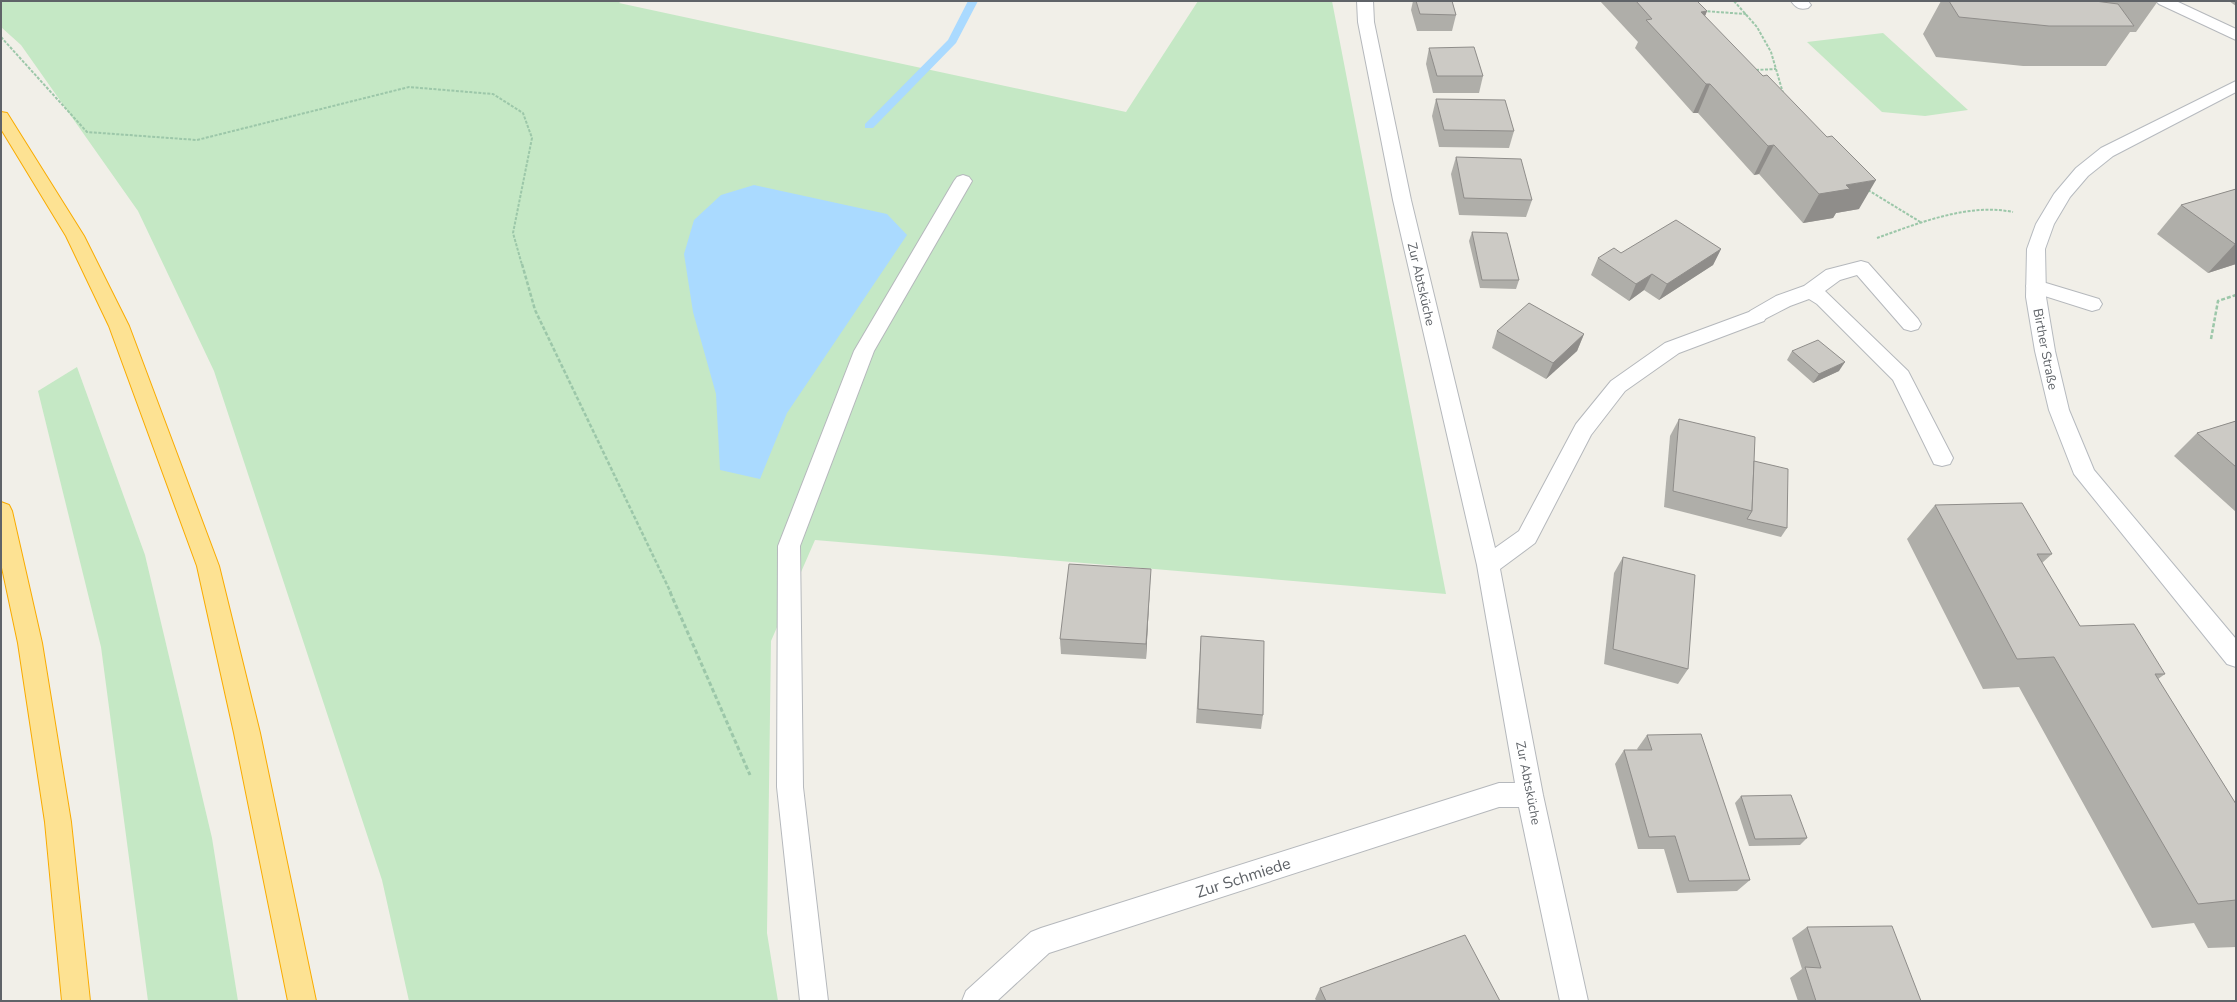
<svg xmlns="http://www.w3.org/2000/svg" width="2237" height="1002" font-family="'Nunito Sans',sans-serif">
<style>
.green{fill:#c5e8c5}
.water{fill:#aadaff}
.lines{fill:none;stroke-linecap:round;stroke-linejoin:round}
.stream{fill:#aadaff;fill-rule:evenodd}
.lane-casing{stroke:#b5b8bc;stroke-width:2}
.street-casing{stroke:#b5b8bc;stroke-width:2}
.secondary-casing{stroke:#b6babf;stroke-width:2}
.highway-casing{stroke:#f9ab00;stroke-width:2}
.path-far2{stroke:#9cc7a9;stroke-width:2;stroke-dasharray:3 1.5;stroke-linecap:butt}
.path-far1{stroke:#9cc7a9;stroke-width:2.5;stroke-dasharray:4 2;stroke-linecap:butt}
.path{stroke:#9cc7a9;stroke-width:3;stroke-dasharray:4.5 2.5;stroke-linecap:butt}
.lane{fill:#fff;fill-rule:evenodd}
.street{fill:#fff;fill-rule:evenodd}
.secondary{fill:#fff;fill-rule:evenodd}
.highway{fill:#fde293;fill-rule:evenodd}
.wall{fill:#afaea9}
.shaded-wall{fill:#8f8d8a}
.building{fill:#cccac5;stroke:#8f8d8a}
.labels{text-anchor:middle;stroke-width:3;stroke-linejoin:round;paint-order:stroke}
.street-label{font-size:13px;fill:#5f6368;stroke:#fff}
.near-street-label{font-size:16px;fill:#5f6368;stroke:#fff}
</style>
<rect width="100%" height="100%" fill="#f1efe8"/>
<g class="green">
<path d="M1,1h621l-3,2 507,109 72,-111h134l114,593 -631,-54 -44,101 -4,292 11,68h-369l-27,-121 -168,-509 -76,-160 -117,-166 -20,-18z"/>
<path d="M1883,33l85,77 -43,6 -43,-4 -75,-70z"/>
<path d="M77,367l68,188 67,283 26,163h-90l-47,-354 -63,-256z"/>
</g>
<path class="water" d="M754,185l133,29 20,21 -120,178 -27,66 -40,-9 -4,-76 -23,-82 -9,-58 10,-34 27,-25z"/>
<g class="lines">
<path class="stream" d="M968,1h10l-22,42 -83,85h-8v-4l83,-84z"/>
<g class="lane-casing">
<g id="lane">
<path d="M1791,1h17l3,4 -3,3c-8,2 -12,0 -17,-7z"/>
<path d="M963,175l6,2 3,4 -98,170 -74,195 3,241 25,214h-28l-23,-214 1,-241 76,-195 100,-170 3,-4z"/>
<path d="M1861,261l7,2 50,56 3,5 -3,5 -7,2 -7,-2 -47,-54 -17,5 -15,11 83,80 45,87 -3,6 -8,2 -8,-2 -41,-84 -76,-76 -8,-5 -19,7 -33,17 -7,-2 -3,-5 3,-5 26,-15 28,-10 22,-16z"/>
<path d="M2036,280l63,19 3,5 -3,5 -7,2 -63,-20 -3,-5 3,-5z"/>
</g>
</g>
<g class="street-casing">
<g id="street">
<path d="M1357,1h16l1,21 37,178 84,348 24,-17 57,-107 35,-43 54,-38 92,-34 7,2 3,5 -3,5 -85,32 -54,38 -34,44 -56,108 -35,26 43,226 45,206h-28l-41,-194h-20l-450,146 -52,48h-35l4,-10 65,-59 10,-4 458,-145h16l-38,-218 -84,-365 -35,-178z"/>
<path d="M2156,1h20l60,28v11l-77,-36z"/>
</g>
</g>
<g class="secondary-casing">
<path id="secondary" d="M2236,81v11l-123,64 -25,20 -18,21 -16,27 -9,25 1,48 9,54 14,59 25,60 142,169v28l-9,-3 -153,-190 -25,-64 -14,-59 -9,-54 1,-48 9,-25 18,-30 22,-26 25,-20z"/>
</g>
<g class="highway-casing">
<g id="highway">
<path d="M1,112l6,1 77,123 45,90 90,240 41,167 56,268h-28l-54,-268 -37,-167 -88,-240 -43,-90 -65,-107z"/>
<path d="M1,502l8,3 3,6 30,132 29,179 19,179h-28l-17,-179 -27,-179 -17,-80z"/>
</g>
</g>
<g class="path-far2">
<path d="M1734,1l23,26 14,25 12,41"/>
<path d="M1703,11l43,3"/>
<path d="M1,37l86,95 110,8 212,-53 84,7 30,19 9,25 -19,95 9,32"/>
<path d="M1756,70l20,-1"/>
<path d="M1868,190l54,33"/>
<path d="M1877,238c42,-15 91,-35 136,-26"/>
</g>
<g class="path-far1">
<path d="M522,264l13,46 136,283"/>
<path d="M2211,339l7,-38 18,-6"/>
</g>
<path class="path" d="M670,592l80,183"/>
<use href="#lane" class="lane"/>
<use href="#street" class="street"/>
<use href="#secondary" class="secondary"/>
<use href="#highway" class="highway"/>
</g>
<g class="wall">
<path d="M1413,1h39l4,14 -4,16h-35l-6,-21z"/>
<path d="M1600,1h97l10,10 -2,5 154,193 -23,4 -3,5 -30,5 -44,-49 -5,1 -56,-62h-5l-58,-65 3,-6z"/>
<path d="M1941,1h217l-22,31h-6l-24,34h-83l-87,-9 -13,-23z"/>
<path d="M2229,1h7v5z"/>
<path d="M1429,48l54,28 -4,17h-46l-7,-29z"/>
<path d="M1436,99l78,32 -5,17 -70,-1 -7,-31z"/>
<path d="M1456,157l76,43 -6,17 -67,-2 -8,-41z"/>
<path d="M2236,189v75l-28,9 -51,-39 24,-29z"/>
<path d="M1472,232l47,48 -3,9 -36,-1 -11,-47z"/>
<path d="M1721,249l-8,16 -54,35 -15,-10 -15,11 -38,-26 7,-17 23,-5z"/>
<path d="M1497,331l87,3 -7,17 -31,28 -54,-31z"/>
<path d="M1792,351l47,20 -26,12 -26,-23z"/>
<path d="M1679,419l75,42 33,67 -6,9 -117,-30 6,-71z"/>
<path d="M2236,421v91l-62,-56 23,-23z"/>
<path d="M1935,505l117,49 -10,9 38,63 85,48 -7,5 78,125v143l-28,1 -14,-25 -42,5 -133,-241 -36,2 -76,-150z"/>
<path d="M1623,557l65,112 -10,15 -74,-20 10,-91z"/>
<path d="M1150,585l-4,74 -85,-5 -1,-15z"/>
<path d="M1201,636l62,79 -2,14 -65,-6 4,-72z"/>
<path d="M1647,735l103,145 -13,11 -60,2 -13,-44h-26l-23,-85 9,-14h14l-1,-1z"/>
<path d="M1741,796l66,42 -7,7 -51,1 -14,-43z"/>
<path d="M1807,927l114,74h-123l-8,-23 12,-9 -10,-31z"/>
<path d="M1320,988l180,13h-183l-2,-2z"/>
</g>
<g class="shaded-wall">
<path d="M1707,11l-12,29 6,-28z"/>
<path d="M1706,84h4l-12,29h-5z"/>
<path d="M1774,145l-15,29 -5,1 14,-29z"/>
<path d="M1876,180l-17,29 -23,4 -3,5 -30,5 16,-29 27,-9z"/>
<path d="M2235,244h1v20l-28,9z"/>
<path d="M1721,249l-8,16 -54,35 8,-16z"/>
<path d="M1652,274l-8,16 -15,11 7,-17z"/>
<path d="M1584,334l-7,17 -31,28 7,-16z"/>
<path d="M1845,362l-6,9 -26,12 6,-9z"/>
<path d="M1151,569l-1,16 -4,74v-15z"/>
</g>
<g class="building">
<path d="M1416,1h36l4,14 -36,-1z"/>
<path d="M1636,1h61l10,10 -6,1 62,64 4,-1 60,62 5,-1 44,44 -30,5 4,4 -31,5 -45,-49 -6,1 -58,-62h-4l-60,-64 6,-1z"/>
<path d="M1949,1h146l23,3 16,22h-85l-90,-9z"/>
<path d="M1474,47l9,29h-46l-8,-28z"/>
<path d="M1436,99l69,1 9,31 -70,-1z"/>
<path d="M1456,157l65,2 11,41 -68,-2z"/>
<path d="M2236,189v55h-1l-54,-39z"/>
<path d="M1676,220l45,29 -54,35 -15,-10 -16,10 -38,-26 16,-10 7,5z"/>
<path d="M1472,232l35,1 12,47h-37z"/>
<path d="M1529,303l55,31 -31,29 -56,-32z"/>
<path d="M1818,340l27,22 -26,12 -27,-23z"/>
<path d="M1679,419l76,18 -3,74 -79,-20z"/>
<path d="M2236,421v46l-39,-34z"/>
<path d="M1754,461l34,8 -1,59 -40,-9 5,-8z"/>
<path d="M2022,503l30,51h-15l43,72 54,-2 31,50h-10l81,130v96l-38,4 -144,-247 -37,2 -82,-154z"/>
<path d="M1623,557l72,18 -7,94 -75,-20z"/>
<path d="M1069,564l82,5 -5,75 -86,-5z"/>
<path d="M1201,636l63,5 -1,74 -65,-6z"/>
<path d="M1701,734l49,146 -61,1 -14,-45 -26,1 -25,-87h28l-5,-15z"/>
<path d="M1791,795l16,43 -52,1 -14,-43z"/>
<path d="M1892,926l29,75h-105l-11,-34 16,1 -14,-41z"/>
<path d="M1465,935l35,66h-174l-6,-13z"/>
</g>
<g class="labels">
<g class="street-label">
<text transform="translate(1422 284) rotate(77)" y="5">Zur Abtsküche</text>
<text transform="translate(2046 349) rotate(79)" y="5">Birther Straße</text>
<text transform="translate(1529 783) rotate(79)" y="5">Zur Abtsküche</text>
</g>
<g class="near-street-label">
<text transform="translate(1243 877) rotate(-18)" y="6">Zur Schmiede</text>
</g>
</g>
<rect width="2237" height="1002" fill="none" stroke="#5f6368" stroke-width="4"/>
</svg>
